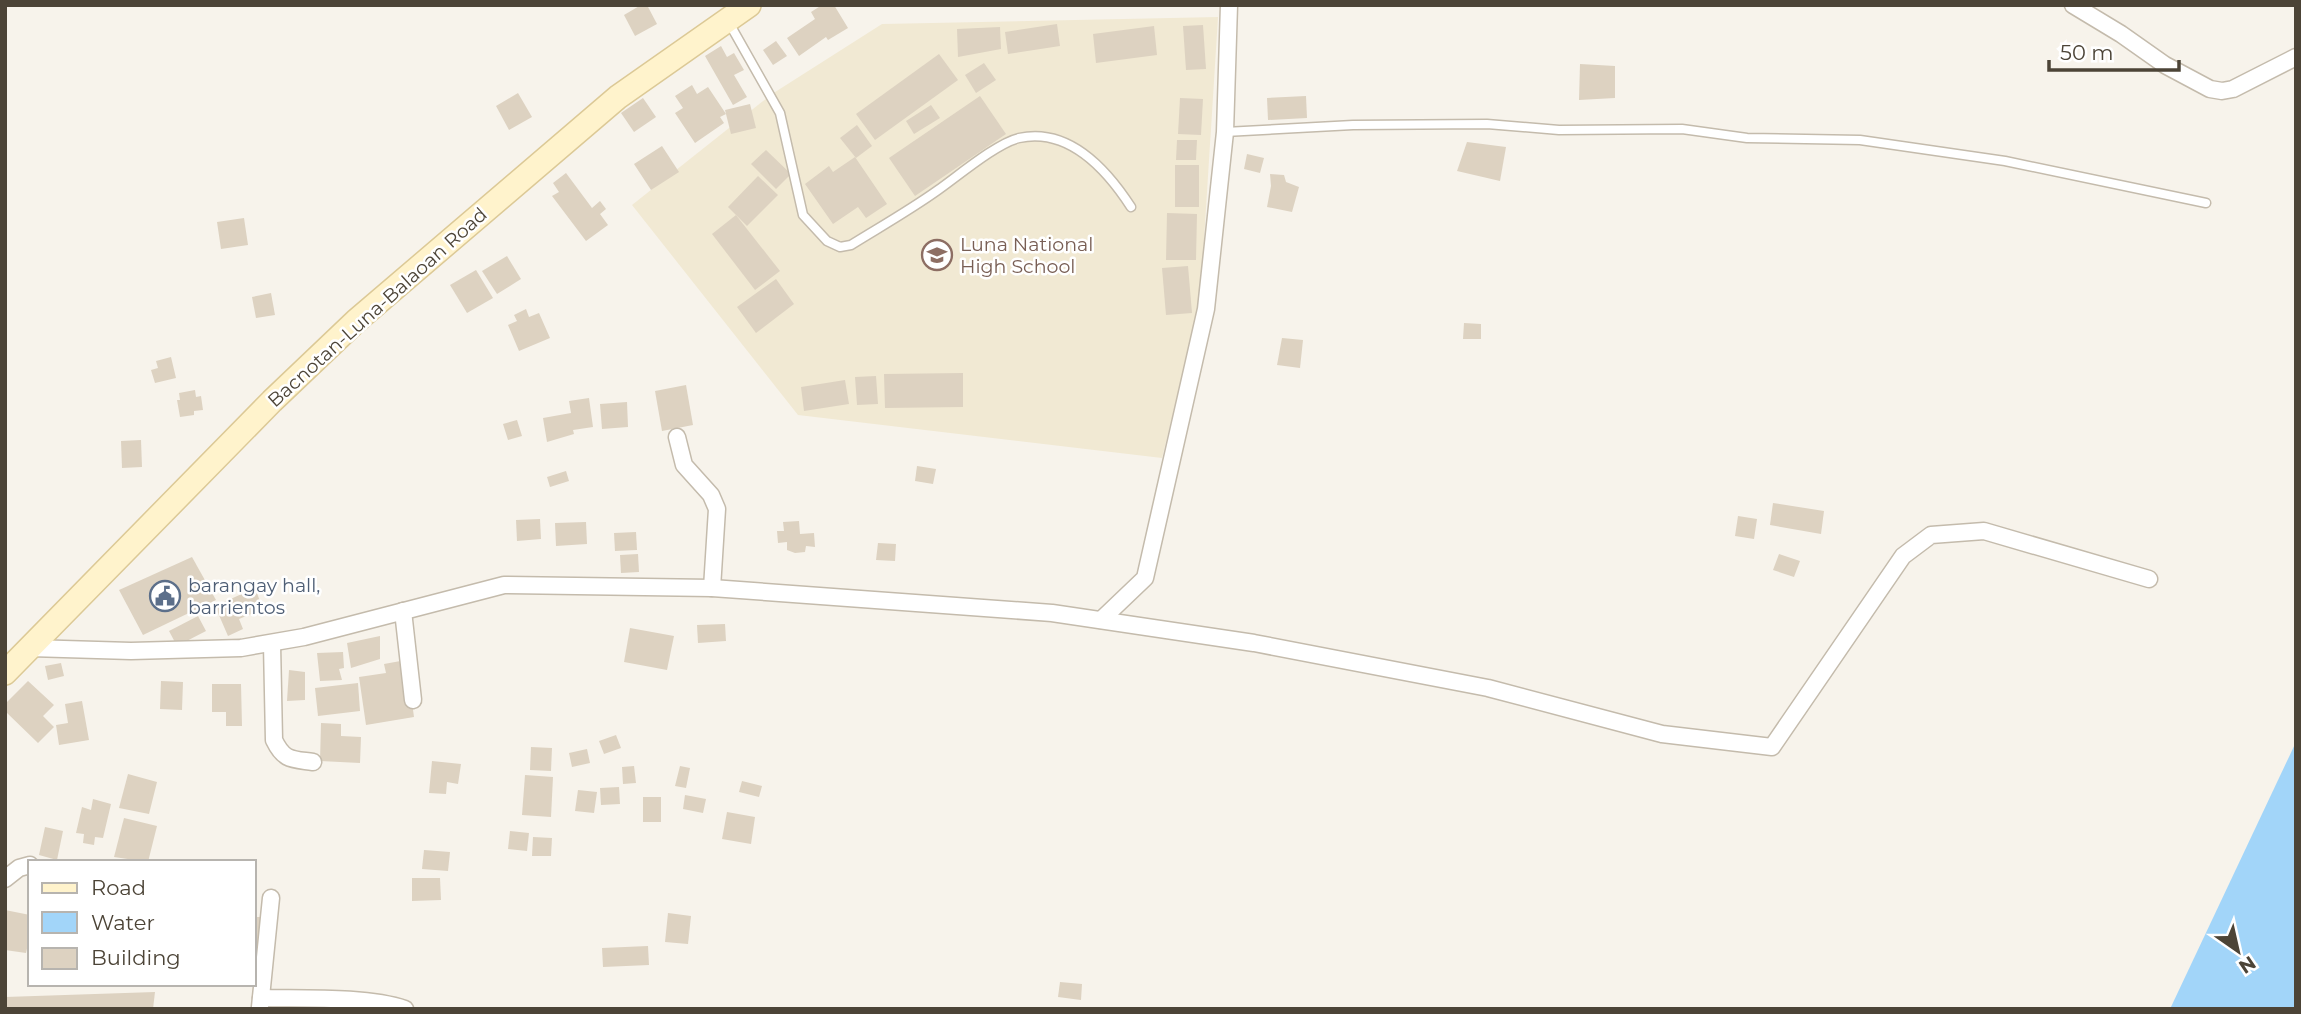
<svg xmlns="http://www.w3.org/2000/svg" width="2301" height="1014" font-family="Montserrat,sans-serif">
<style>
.education{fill:#f1e9d3}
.water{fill:#a2d5f9}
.building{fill:#ddd2c1}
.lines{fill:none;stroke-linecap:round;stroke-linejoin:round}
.lane-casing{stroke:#c4bbac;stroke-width:11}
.street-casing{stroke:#c4bbac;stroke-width:19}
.secondary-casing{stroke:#dcc996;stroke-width:26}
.lane{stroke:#fff;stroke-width:8}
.street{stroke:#fff;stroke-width:16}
.secondary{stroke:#fff3cc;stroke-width:23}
.labels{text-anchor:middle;stroke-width:5;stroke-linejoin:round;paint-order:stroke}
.education-label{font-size:19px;fill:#785e54;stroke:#fff;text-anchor:start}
.street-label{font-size:19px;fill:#4c4437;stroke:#fff}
.service-label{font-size:19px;fill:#4e5e75;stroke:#fff;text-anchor:start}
</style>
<rect width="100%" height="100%" fill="#f7f3eb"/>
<path class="education" d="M1218,17l-18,287 -38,154 -364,-43 -166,-210 140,-111 110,-70z"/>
<path class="water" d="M2296,742v267h-126z"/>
<g class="building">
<path d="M641,5h6l10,19 -22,12 -11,-21z"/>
<path d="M822,5h12l14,23 -20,12 -2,-3 -27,19 -12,-18 28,-19 -4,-7z"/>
<path d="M1057,24l3,22 -52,8 -3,-22z"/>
<path d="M1203,25l3,44 -20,1 -3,-44z"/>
<path d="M1154,26l3,29 -61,8 -3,-29z"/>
<path d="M1000,27l1,22 -43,8 -1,-28z"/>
<path d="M776,41l11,15 -14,9 -10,-15z"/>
<path d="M721,46l6,11 7,-4 10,17 -10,5 13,22 -14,8 -28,-49z"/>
<path d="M939,54l19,26 -83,60 -19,-26z"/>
<path d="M984,63l12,17 -20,13 -11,-18z"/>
<path d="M1580,64l35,2v32l-36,2z"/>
<path d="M692,85l5,9 11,-7 18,27 -6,3 4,6 -29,20 -20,-30 8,-5 -8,-12z"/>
<path d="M518,93l14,24 -23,13 -13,-24z"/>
<path d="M980,96l26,38 -91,62 -26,-38z"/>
<path d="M1306,96l1,22 -39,2 -1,-22z"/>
<path d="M643,98l13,19 -22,15 -13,-19z"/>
<path d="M1180,98l23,1 -2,36 -23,-1z"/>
<path d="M750,104l6,24 -25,6 -6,-24z"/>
<path d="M931,105l9,13 -26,16 -8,-13z"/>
<path d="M857,125l15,21 -16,12 -16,-20z"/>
<path d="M1177,140h20l-1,20h-20z"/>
<path d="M1467,142l39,5 -6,34 -43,-10z"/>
<path d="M662,146l17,26 -28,18 -17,-26z"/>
<path d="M766,150l25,24 -15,15 -25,-25z"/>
<path d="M1247,154l17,4 -4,15 -16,-4z"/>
<path d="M855,157l32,47 -21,14 -8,-11 -25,17 -28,-40 24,-18 4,6z"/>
<rect x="1175" y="165" width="24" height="42"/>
<path d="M566,173l26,35 8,-7 6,8 -6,5 8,11 -22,16 -34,-45 7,-4 -6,-9z"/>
<path d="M1270,174l14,1 2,7 13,5 -7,25 -25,-5 4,-21z"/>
<path d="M758,176l20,19 -31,31 -19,-19z"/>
<path d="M1167,213l30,1 -1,46h-30z"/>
<path d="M736,215l44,56 -25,19 -43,-56z"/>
<path d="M244,218l4,27 -27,4 -4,-27z"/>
<path d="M507,256l14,23 -24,15 -15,-23z"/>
<path d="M1188,266l4,47 -26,2 -4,-47z"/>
<path d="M476,270l17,28 -26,15 -17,-28z"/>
<path d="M776,279l18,25 -38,29 -19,-26z"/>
<path d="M271,293l4,22 -19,3 -4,-21z"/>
<path d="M526,309l3,8 10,-4 11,25 -31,13 -11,-26 9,-4 -3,-6z"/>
<path d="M1464,323l17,1v15h-18z"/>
<path d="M1282,338l21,2 -3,28 -23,-3z"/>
<path d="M171,357l5,21 -21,5 -4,-13 7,-2 -2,-7z"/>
<path d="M963,373v34l-78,1 -1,-34z"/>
<path d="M876,376l2,28 -21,1 -2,-28z"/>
<path d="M845,380l4,24 -45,7 -3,-24z"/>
<path d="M686,385l7,40 -31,6 -7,-40z"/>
<path d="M195,390l1,7 5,-1 2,14 -9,1v4l-14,2 -3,-17h3l-1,-7z"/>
<path d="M589,398l4,29 -20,3 1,4 -27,8 -4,-24 28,-5 -2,-12z"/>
<path d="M627,402l1,25 -26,2 -2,-25z"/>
<path d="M517,420l5,16 -14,4 -5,-16z"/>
<path d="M141,440l1,27 -20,1 -1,-27z"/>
<path d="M917,466l19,3 -3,15 -18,-3z"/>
<path d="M566,471l3,10 -19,6 -3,-10z"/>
<path d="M1773,503l51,8 -3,23 -51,-9z"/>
<path d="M1738,516l19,3 -3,20 -19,-3z"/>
<path d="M540,519l1,20 -24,2 -1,-21z"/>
<path d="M799,521l1,13 14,-1 1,14 -9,-1 -1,6 -10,1 -8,-3v-8l-9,1 -1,-12h7l-1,-9z"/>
<path d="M586,522l1,22 -31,2 -1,-23z"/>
<path d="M636,532l1,18 -22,1 -1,-18z"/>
<path d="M878,543l18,1 -1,17 -19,-1z"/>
<path d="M638,554l1,18 -18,1 -1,-18z"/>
<path d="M1779,554l21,7 -6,16 -21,-7z"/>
<path d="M192,557l24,43 -73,35 -24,-45z"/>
<path d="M255,588l8,21 -24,10 4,10 -15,7 -13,-30z"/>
<path d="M198,616l8,15 -29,15 -8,-15z"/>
<path d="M725,624l1,17 -28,2 -1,-18z"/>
<path d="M630,628l44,8 -7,34 -43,-8z"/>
<path d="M380,636v23l-29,9 -4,-25z"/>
<path d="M343,652l1,16 -5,1 3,11 -22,1 -3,-28z"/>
<path d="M406,660l8,57 -48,8 -7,-48 27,-4 -2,-9z"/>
<path d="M61,663l3,13 -16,4 -3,-14z"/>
<path d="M289,670l16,2v28l-18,1z"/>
<path d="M28,681l26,24 -11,11 11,11 -16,16 -33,-32v-7z"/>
<path d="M161,681l22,1 -1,28 -22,-1z"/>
<path d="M358,683l2,28 -42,5 -3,-28z"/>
<path d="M212,684h29l1,42h-16v-14h-14z"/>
<path d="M82,701l7,39 -30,5 -3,-20 12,-2 -3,-19z"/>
<path d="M321,723l20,1v12l20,1 -1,26 -40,-2z"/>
<path d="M616,735l5,13 -17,6 -5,-13z"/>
<path d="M531,747l21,1 -1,23 -21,-1z"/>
<path d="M587,749l3,14 -18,4 -3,-14z"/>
<path d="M432,761l29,3 -3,20 -11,-2 -1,12 -17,-1z"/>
<path d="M634,766l2,17 -13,1 -1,-17z"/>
<path d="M680,766l10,2 -4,20 -11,-2z"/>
<path d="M128,774l29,8 -8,32 -30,-6z"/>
<path d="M525,775l28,2 -2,40 -29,-2z"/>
<path d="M742,781l20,5 -3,11 -20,-5z"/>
<path d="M619,787l1,17 -19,1 -1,-17z"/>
<path d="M578,790l19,2 -3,21 -19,-2z"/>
<path d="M685,795l21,4 -3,14 -20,-4z"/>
<rect x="643" y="797" width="18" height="25"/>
<path d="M93,799l18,5 -8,34 -8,-1 -1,8 -11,-2 1,-9 -8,-1 6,-26 9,3z"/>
<path d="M727,812l28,5 -4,27 -29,-5z"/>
<path d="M124,818l33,8 -9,36 -34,-5z"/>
<path d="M45,827l18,4 -6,29 -18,-5z"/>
<path d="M510,831l19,2 -2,18 -19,-2z"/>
<path d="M533,837l19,1 -1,18h-19z"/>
<path d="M424,850l26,2 -2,19 -26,-2z"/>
<path d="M412,878h28l1,22 -29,1z"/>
<path d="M5,910l25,5v20l-4,18 -21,-3z"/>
<path d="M668,913l23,3 -3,28 -23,-2z"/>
<path d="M254,917h8v50l-8,-1z"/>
<path d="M648,946l1,19 -46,2 -1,-19z"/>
<path d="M1060,982l22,2 -1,16 -23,-3z"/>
<path d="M155,992l-2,17h-148v-12z"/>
</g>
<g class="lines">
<g class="lane-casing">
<g id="lane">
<path d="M728,21l52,92 23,102 24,26 13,6 11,-2c29,-18 59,-35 87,-55 20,-14 59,-47 81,-52 50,-11 88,32 112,69"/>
<path d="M1225,132l128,-7 134,-1 72,6 123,-1 65,9 113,2 145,21 201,42"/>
</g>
</g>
<g class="street-casing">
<g id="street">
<path d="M2073,5l48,29 44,31 45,24 12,2 11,-2 63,-32"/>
<path d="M677,437l7,28 27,30 6,14 -5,79"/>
<path d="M403,611l10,89"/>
<path d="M1101,620l44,-42 61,-269 19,-177 4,-127"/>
<path d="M272,644l2,96c10,21 18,19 39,22"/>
<path d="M30,648l101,3 110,-3 63,-11 200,-52 208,3 340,25 202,30 234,45 174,46 110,13 131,-191 28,-21 53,-4 165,48"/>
<path d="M5,879l14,-11 11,-3"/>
<path d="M261,998c42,1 105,-2 144,11"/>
<path d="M260,1007l11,-109"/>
</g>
</g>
<g class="secondary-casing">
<path id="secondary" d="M5,673l267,-272 84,-80 262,-224 131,-92"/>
</g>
<use href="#lane" class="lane"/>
<use href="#street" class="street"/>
<use href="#secondary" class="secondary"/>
</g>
<defs>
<g id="school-ring" transform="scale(1.575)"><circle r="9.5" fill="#fff" stroke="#8d6e63" stroke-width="1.5"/><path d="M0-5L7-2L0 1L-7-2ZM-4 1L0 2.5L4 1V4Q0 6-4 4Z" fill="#8d6e63"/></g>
<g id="civic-ring" transform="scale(1.575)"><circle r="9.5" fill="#fff" stroke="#5c6f8a" stroke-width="1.5"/><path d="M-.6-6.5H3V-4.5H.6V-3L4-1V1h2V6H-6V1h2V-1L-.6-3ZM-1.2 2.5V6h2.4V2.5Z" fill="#5c6f8a"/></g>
</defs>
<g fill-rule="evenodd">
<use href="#school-ring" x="937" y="255"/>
<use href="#civic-ring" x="165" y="596"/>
</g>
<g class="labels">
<g class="education-label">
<text x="960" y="251">Luna National<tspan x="960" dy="22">High School</tspan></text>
</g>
<g class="street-label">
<text transform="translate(377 307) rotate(-42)" y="7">Bacnotan-Luna-Balaoan Road</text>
</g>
<g class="service-label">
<text x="188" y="592">barangay hall,<tspan x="188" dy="22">barrientos</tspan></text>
</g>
</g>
<rect width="2301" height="1014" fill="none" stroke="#4c4437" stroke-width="14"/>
<rect x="28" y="860" width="228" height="126" fill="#ffffff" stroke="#b7b4af" stroke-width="2"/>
<rect x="42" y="883" width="35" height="10" fill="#fff3cc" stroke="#b7b4af" stroke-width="2"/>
<text x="91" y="895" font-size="21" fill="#4c4437">Road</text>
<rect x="42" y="912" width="35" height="21" fill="#a2d5f9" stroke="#b7b4af" stroke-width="2"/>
<text x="91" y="930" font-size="21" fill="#4c4437">Water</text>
<rect x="42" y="948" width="35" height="21" fill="#ddd2c1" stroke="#b7b4af" stroke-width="2"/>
<text x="91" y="965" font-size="21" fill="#4c4437">Building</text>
<g transform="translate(2238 951) rotate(146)" stroke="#ffffff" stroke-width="5" paint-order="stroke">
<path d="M0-5L12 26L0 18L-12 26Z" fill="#4c4437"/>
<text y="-10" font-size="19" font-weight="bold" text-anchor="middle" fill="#4c4437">N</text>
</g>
<path d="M2049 60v10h130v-10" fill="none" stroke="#4c4437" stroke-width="3.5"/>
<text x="2060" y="60" font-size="21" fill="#4c4437" stroke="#ffffff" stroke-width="5" paint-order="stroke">50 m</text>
</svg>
